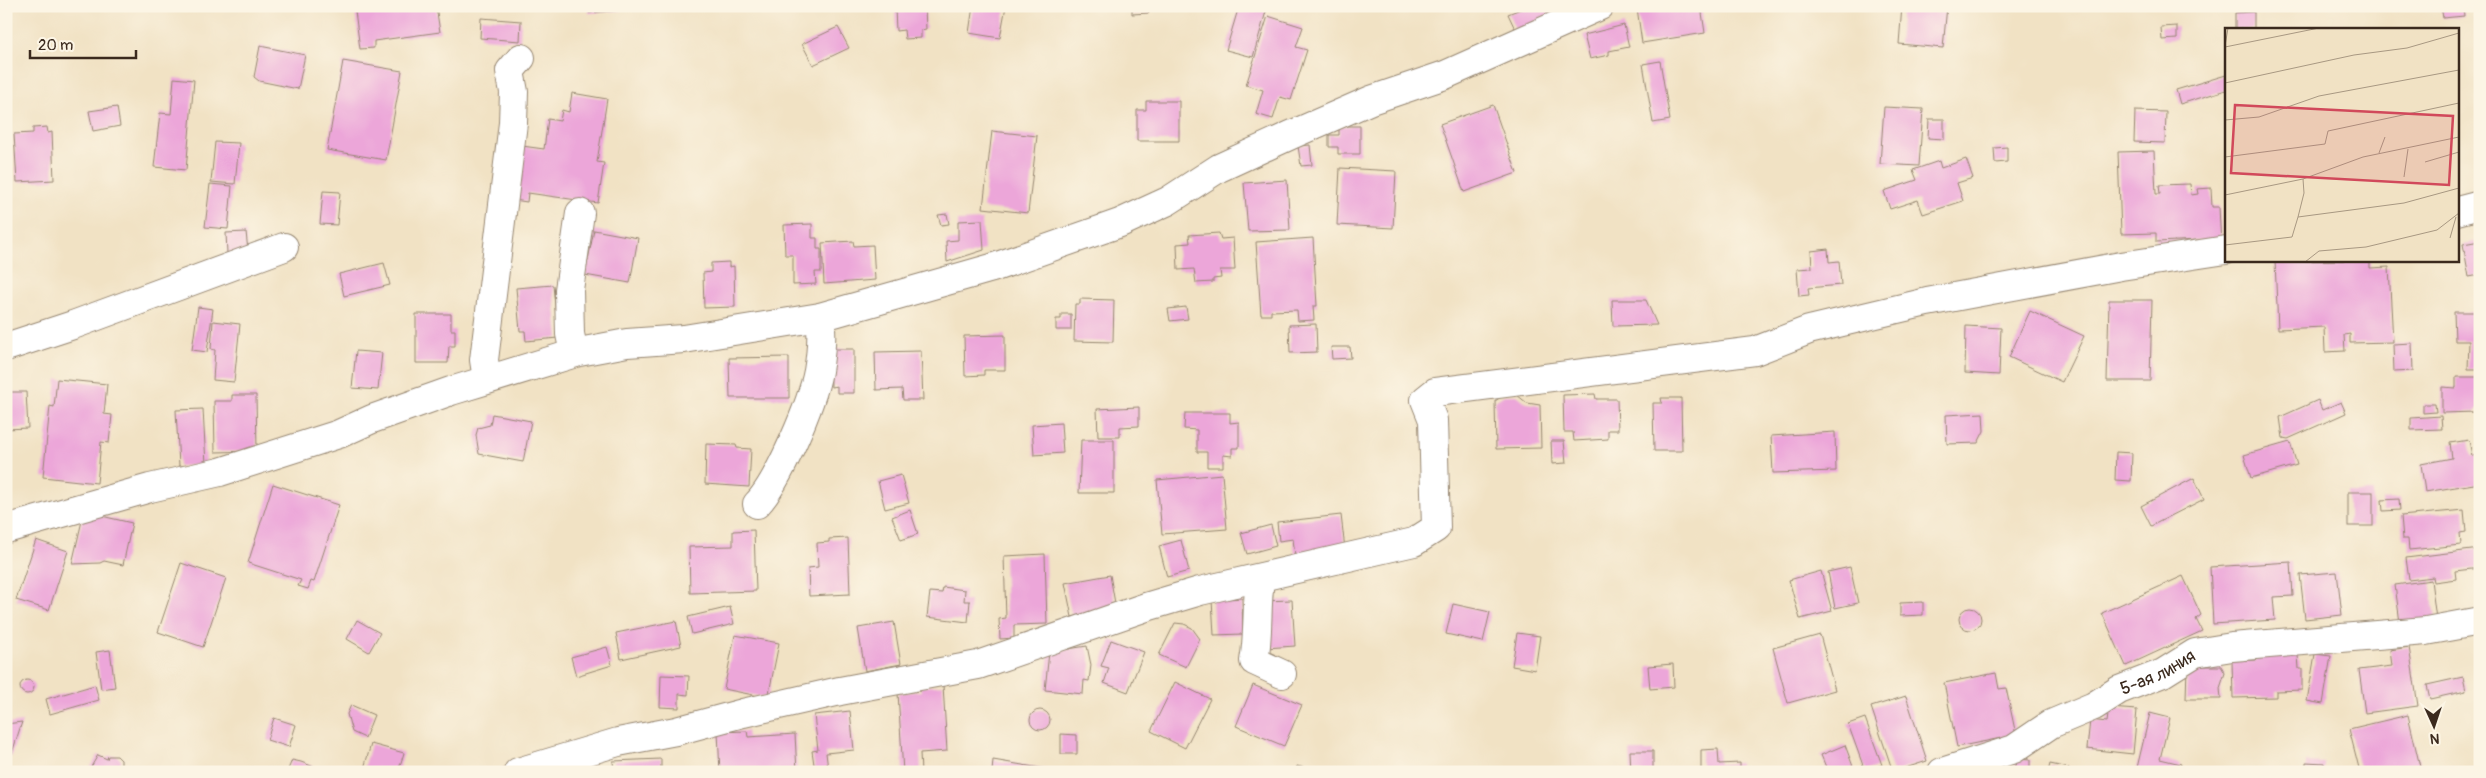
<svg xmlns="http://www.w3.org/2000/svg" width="2486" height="778" font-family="Pangolin,sans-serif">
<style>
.building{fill:#eca6d9}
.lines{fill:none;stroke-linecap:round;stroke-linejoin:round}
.street-casing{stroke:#968671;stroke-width:30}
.street{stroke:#fff;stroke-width:28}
.labels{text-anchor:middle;stroke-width:4.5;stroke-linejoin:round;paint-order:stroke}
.street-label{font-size:18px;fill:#3b2a1e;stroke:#fcf5e5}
.inset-road{fill:none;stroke:#a89882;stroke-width:1}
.view{fill:#d1495b;fill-opacity:0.15;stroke:#d1495b;stroke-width:2.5}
.inset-edge{fill:none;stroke:#3b2a1e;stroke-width:2.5}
</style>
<rect width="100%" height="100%" fill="#fcf5e5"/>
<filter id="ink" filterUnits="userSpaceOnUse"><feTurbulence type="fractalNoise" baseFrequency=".02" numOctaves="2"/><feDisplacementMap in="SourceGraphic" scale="10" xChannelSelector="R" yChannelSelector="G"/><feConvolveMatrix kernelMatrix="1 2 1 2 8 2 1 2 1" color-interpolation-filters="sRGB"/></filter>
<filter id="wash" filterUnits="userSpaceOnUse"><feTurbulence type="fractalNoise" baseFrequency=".0096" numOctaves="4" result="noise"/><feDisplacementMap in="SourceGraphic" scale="20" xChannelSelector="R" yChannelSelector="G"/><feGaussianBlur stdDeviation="1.12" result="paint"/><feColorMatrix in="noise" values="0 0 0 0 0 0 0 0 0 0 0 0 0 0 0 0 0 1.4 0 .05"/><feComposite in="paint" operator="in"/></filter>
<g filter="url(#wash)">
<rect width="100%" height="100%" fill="#f1e2c4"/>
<g id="blocks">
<g class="building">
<path d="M390,6h46l4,26 -66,9v7l-14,1 -5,-38z"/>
<path d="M588,6h35v4l-34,3z"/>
<path d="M973,6h33l-6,32 -31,-5z"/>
<path d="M1132,6h17v7l-17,1z"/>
<path d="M1239,6l28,2 -14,49 -27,-7z"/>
<path d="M1528,6h40l-52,25 -8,-17z"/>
<path d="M1644,6h57l4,27 -63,10 -5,-35z"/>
<path d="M1902,6h45l-4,42 -44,-4z"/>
<path d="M2265,6h15v3l-15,-1z"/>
<path d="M2441,6h22l1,10 -21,2z"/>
<path d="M925,7l1,22 -5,1v8l-16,1 -1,-9 -8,1 -1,-23z"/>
<path d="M2254,12v17h-19v-16z"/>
<path d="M1268,16l35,11 -7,20 11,3 -16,50 -11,-3 -7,22 -17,-5 7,-24 -17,-5z"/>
<path d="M481,18l40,3 -1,20 -40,-3z"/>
<path d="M1624,25l5,22 -20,4v4l-19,4 -6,-24z"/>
<path d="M2177,26v13l-15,1 -1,-13z"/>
<path d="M838,27l11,21 -36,17 -11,-21z"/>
<path d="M260,46l45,9 -7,34 -39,-8 -5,-4z"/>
<path d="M343,61l59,10 -16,89 -59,-10z"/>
<path d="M1660,61l10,59 -17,3 -10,-59z"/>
<path d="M2226,75v15l-46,14 -4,-14z"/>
<path d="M174,78l20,2 -8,90 -32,-3 6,-54 11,1z"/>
<path d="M572,93l35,6 -10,63 7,1 -6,40 -70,-10 -1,9 -13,-2 8,-54 22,3 4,-30 12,2 2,-11 7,2z"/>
<path d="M1146,101h33v40h-42v-31h9z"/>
<path d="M1493,105l24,68 -53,19 -24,-68z"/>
<path d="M117,107l3,19 -27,5 -4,-20z"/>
<path d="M1884,107l39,2 -4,57 -39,-2z"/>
<path d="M2135,111l31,1 -1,31 -31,-1z"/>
<path d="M1929,119h15v20l-16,-1z"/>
<path d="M1339,126h21v28h-22v-7h-9v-12h10z"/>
<path d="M47,127l1,6 4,-1 2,48 -37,2 -3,-48 19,-1v-5z"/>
<path d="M992,131l45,5 -9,77 -45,-5z"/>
<path d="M215,142l24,1 -4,41 -24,-2z"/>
<path d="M1310,145l2,20 -11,1 -3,-20z"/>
<path d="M2007,147v15l-12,1 -1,-15z"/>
<path d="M2154,151l2,43h4l-1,-9 31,-1 1,11 7,-1 -1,-5 14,-1 1,19h7l2,37 -21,1v-5l-44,2v-9l-35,1 -3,-82z"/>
<path d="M1966,159l7,19 -16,5 6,18 -40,13 -5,-14 -28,9 -6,-18 33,-11 -4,-10 26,-9 2,7z"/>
<path d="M1340,168l56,3 -3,57 -56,-3z"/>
<path d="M1287,180l3,50 -42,1 -4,-48z"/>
<path d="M210,184l22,2 -4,43 -23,-2z"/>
<path d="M323,191l17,1 -3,33 -17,-1z"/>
<path d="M947,214l2,10 -8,1 -3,-10z"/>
<path d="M982,220l2,30 -37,12 -1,-21 12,-1v-19z"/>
<path d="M812,224v14h5v11h4v23h-6l1,12 -23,1v-30h-8l-1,-30z"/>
<path d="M594,230l44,8 -8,45 -45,-8z"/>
<path d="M246,232l2,19 -21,2 -1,-20z"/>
<path d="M1219,233l2,6 12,-1 2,32h-15l1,8 -8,1v3l-17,1 -2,-14 -16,1 -1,-26 13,-1 -1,-8z"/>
<path d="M1313,238l4,68h-4l1,14 -16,1 -1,-11 -26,1v4h-10l-5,-73z"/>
<path d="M853,241l1,5 19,-1 2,35 -51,4 -2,-41z"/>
<path d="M2480,241v34l-11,2 -6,-33z"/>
<path d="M1828,249l1,13 10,-1 2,24 -33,3 1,7 -10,1 -2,-27 15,-1 -1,-17z"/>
<path d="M2370,260v8l19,-1 4,75 -43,1v-9l-6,1 1,16 -20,1 -1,-25 -46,2 -3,-68z"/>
<path d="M729,262v5l5,-1 1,41 -31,1 -1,-35 8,-1v-9z"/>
<path d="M384,263l6,22 -46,11 -5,-22z"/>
<path d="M553,285l5,53 -32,3 -1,-10h-5l-4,-43z"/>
<path d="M1080,299l34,1 -1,42 -39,-1 1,-37h5z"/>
<path d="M1612,300h34l11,25 -44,1z"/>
<path d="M2109,300h43l-2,81h-43z"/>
<path d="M198,307l15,2 -6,43 -15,-2z"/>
<path d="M1186,307l2,12 -18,2 -2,-12z"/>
<path d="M2030,311l54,25 -22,46 -53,-25z"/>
<path d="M2454,312h26v57h-12l1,-28h-14z"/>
<path d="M416,314h35v16h4v16h-6l-1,17h-32z"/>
<path d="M1061,314h10v16h-15v-11h5z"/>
<path d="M213,321l27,3 -6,58 -21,-2 2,-30 -4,-1z"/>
<path d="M1316,324l1,28 -27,1 -1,-28z"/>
<path d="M1966,326l35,2 -2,47 -34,-2z"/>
<path d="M1005,335v35h-21v5l-19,1 -1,-40z"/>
<path d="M2412,343l1,28 -19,1 -1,-28z"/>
<path d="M1331,347h19l1,11 -19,1z"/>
<path d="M834,349h20v44h-17v-7l-6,1 -1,-34z"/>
<path d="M356,351l26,2 -4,37 -26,-2z"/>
<path d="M921,351l2,49h-20l-1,-11 -26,1 -1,-38z"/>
<path d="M789,357v41h-59l-1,-40z"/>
<path d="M2456,377h24v32h-4v3l-34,1v-26l14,1z"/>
<path d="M57,379l50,5 -3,30 8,1 -3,28 -8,-1 -4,41 -54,-6 7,-71 4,1z"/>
<path d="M6,392h20l2,36 -22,1z"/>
<path d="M1595,394l1,5h21l1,31h-10v9l-34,2 -1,-9h-9l-1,-37z"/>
<path d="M232,395h24l1,56 -42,1 -1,-51h18z"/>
<path d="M1504,395h13l10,8 13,2 1,43 -45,1 -1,-48z"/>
<path d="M1661,398h20l1,53h-28l-1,-48h9z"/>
<path d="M2318,400l4,10 19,-8 5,11 -58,26 -5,-1 -3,-21z"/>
<path d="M2423,404h12l1,8 -13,1z"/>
<path d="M1139,407v19l-19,1v10h-22l-1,-28z"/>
<path d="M203,409l3,56 -27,1 -3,-56z"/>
<path d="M1185,413h45v10l9,-1v26h-7v8l-9,-1v12h-16v-15h-10v-22l-13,-1z"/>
<path d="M1983,413l1,18 -6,12 -31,1 -1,-29z"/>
<path d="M492,414l39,7 -8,41 -44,-8 -3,-19 2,-7 12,-3z"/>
<path d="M2441,416l1,13 -31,1v-12z"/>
<path d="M1061,423l2,30 -29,2 -2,-30z"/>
<path d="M1835,432l1,39 -63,2 -2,-37z"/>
<path d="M1081,440h33v53h-35z"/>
<path d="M2469,440l3,16 8,-1v28l-55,9 -4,-28 31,-6 -2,-15z"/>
<path d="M1551,441h13l2,22 -14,1z"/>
<path d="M2290,442l7,23 -46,13 -7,-23z"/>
<path d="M706,444l30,1 1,3 14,1 -2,38 -44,-3z"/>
<path d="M2116,452l16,1 -1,28 -16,-1z"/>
<path d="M1222,474l5,55 -65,5 -5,-54z"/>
<path d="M901,475l8,28 -24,6 -7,-28z"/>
<path d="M2194,478l10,21 -53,27 -10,-20z"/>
<path d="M273,484l66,21 -25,77 -3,-1 -3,8 -10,-3 3,-6 -53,-17z"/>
<rect x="2348" y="492" width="25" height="34"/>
<path d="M2399,499l1,11 -17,1 -1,-11z"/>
<path d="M910,510l8,24 -17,6 -9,-23z"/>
<path d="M2464,510l2,22 -6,1 1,12 -52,5 -1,-11h-5l-2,-23z"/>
<path d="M84,512l48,11 -9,42 -19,-4 -4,2 -28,1z"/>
<path d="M1341,515l4,34 -50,6 -2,-16 -14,2 -2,-19z"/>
<path d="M1271,525l5,21 -29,8 -6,-21z"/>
<path d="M754,530l2,61 -66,2 -1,-46 44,-1v-15z"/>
<path d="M848,538l2,56 -41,2 -1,-28 10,-1 -1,-24 12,-1v-3z"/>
<path d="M36,540l32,11 -19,59 -33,-10z"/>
<path d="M1181,540l8,31 -22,6 -8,-31z"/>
<path d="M2480,549v19l-25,3 1,8 -22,3 -1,-5 -24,3 -3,-22z"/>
<path d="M1045,554l2,70 -33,1v13l-14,1 -1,-20 7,-1 -2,-62z"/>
<path d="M2291,562l2,34 -20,1 2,23 -62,4 -3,-57z"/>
<path d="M181,563l45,15 -23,69 -45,-15z"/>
<path d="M1850,567l8,36 -23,5 -7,-36z"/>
<path d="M1821,571l11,40 -32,8 -11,-39z"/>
<path d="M2337,572l5,43 -37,4 -5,-44z"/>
<path d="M1110,575l6,34 -44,8 -7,-34z"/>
<path d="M2183,576l18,39 -5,4 6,12 -76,35 -24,-53z"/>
<path d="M2431,580l5,39 -36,4 -5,-38z"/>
<path d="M943,587l22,3 -1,11h6l-2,21 -41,-5 3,-25 12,1z"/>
<path d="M1242,598l1,36 -29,1 -2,-35z"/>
<path d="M1292,600l3,46 -29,2 -3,-47z"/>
<path d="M1923,602v13l-23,1v-13z"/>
<path d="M1453,604l37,8 -7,30 -37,-8z"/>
<path d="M730,607l4,17 -42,10 -4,-17z"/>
<circle cx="1970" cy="619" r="11"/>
<path d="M357,620l23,13 -11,19 -22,-13z"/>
<path d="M676,621l5,25 -60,13 -5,-26z"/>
<path d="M894,622l7,42 -36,7 -7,-43z"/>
<path d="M1175,623l9,1 8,4 8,11 -14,28 -27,-12z"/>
<path d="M1517,633l23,3 -5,34 -23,-4z"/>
<path d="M735,635l44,8 -11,55 -44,-9z"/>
<path d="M1820,635l15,55 -47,13 -15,-55z"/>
<path d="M1111,640l33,12 -16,40 -24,-9 5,-15 -8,-2z"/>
<path d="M1087,646l4,19 -2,16 -5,-1 -1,14 -38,-4 4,-38z"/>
<path d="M607,647l5,18 -36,11 -5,-19z"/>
<path d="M2409,647l9,59 -53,7 -6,-43 33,-4 -2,-16z"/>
<path d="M110,650l5,37 -14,2 -5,-37z"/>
<path d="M2315,654l16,2 -8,48 -16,-3z"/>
<path d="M2298,655l1,14h3v21l-26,1v6l-43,1 -1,-37 24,-1v-4z"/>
<path d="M1673,664l1,23 -24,2 -2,-23z"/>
<path d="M2187,666h34l4,7 -5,15 1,11h-35z"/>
<path d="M1996,673l3,16 7,-1 10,47 -59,12 -13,-64z"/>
<path d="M661,675l28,1 -1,19 -9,-1v14l-19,-1z"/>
<path d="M2463,677l3,14 -36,8 -3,-14z"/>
<circle cx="27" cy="687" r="7"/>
<path d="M1175,682l35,17 -25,49 -34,-17z"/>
<path d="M95,685l4,15 -49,14 -4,-15z"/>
<path d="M943,685l4,66 -27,2 1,19h-18l-5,-79 23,-2 -1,-4z"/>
<path d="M1253,685l49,20 -18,41 -48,-20z"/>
<path d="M1906,696l21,65 -34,11 -22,-65z"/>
<path d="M351,705l23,10 -9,23 -13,-6 -5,-18z"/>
<path d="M2109,708l28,2 -4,44 -46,-5 3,-29 17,2z"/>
<circle cx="1040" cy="720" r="10"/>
<path d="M850,711l4,39 -28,3 2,16 -13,2 -3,-20 6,-1 -4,-35z"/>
<path d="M2150,713l20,5 -10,41 21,5 -2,8h-43z"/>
<path d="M2408,715l13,56 -61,1 -11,-43z"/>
<path d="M274,718l22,7 -7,22 -22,-7z"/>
<path d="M1865,718l17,47 -17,6 -17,-47z"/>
<path d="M22,722l-11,34 -5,5v-37z"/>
<path d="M747,731l1,6 47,-3 2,38h-77l-2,-40z"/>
<path d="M1061,734l16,1v19h-16z"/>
<path d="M371,744l33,9 -6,19h-35z"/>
<path d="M1845,745l10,27h-27l-7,-17z"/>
<path d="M1718,749l1,15 21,-1v9h-39v-22z"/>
<path d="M1630,751h23v21h-22z"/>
<path d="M98,755l9,4 1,-3h9l4,4v12h-33z"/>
<path d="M661,759v13h-47l-1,-11z"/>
<path d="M2017,759l13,1v9l3,1v2h-20z"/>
<path d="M292,760l9,2 26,10h-40z"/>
<path d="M993,760l65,11v1h-66z"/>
<path d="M2306,762l18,1v9h-18z"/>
<path d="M2050,764l19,4v4h-21z"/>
<path d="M1297,766l19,5v1h-20z"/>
</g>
</g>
</g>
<g filter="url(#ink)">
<use href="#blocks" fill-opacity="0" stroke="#968671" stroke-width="1"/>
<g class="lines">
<g class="street-casing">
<g id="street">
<path d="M2457,211l23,-6"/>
<path d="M6,347l67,-22 211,-78"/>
<path d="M574,353l-4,-19 -1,-44 11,-77"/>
<path d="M487,379l-3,-19 29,-237 1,-31 -4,-21 11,-13"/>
<path d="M757,504c22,-23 55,-101 61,-133 3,-18 5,-35 2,-54"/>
<path d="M6,529l144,-41 70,-16 119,-38 33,-15 79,-28 128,-39 48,-9 57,-4 136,-22 172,-49 128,-45 48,-22 51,-33 72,-33 80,-35 74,-25 155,-69"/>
<path d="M1260,580c-4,27 -1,54 -6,81l28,13"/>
<path d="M518,772l100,-30 58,-11 67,-18 97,-22 138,-26 168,-58 54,-16 214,-49 22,-14 -3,-108 -8,-20 10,-8 320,-41 54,-21 118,-28 194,-36 105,-16"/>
<path id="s1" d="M1942,772l72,-23 37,-25 43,-18 25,-16 44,-17 32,-20 37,-6 194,-16 54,-10"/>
</g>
</g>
<use href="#street" class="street"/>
</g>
</g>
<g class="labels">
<g class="street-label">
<text dy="6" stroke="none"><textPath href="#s1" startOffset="239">5-ая линия</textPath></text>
</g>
</g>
<g transform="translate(2225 28)">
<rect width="234" height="234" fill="#f1e2c4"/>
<path class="inset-road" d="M0,18l3,-18M0,19l94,-19M0,55l129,-28 53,-7 52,-15M0,92l34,-3 60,-21 140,-26M154,125l6,-16M0,129l100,-13 3,-13 131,-28M200,134l34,-10M179,149l4,-28M0,167l78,-16 60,-22 96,-20M73,189l6,-24 -1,-14M225,210l6,-21M0,217l67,-8 6,-20 106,-14 55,-15M80,234l14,-11 47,-4 71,-17 22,-17"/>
<path class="view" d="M10,77l218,11 -4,69 -218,-12z"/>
<rect width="234" height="234" class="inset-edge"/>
</g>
<rect width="2486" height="778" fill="none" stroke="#fcf5e5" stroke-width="25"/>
<g transform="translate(2434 726) rotate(177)" stroke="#fcf5e5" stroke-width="4" paint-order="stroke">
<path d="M0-4L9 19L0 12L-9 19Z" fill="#3b2a1e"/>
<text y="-8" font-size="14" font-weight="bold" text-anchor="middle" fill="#3b2a1e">N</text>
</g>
<path d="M30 50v8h106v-8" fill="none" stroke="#3b2a1e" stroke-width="2.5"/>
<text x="38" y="50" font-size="15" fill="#3b2a1e" stroke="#fcf5e5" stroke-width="4" paint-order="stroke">20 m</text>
</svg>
